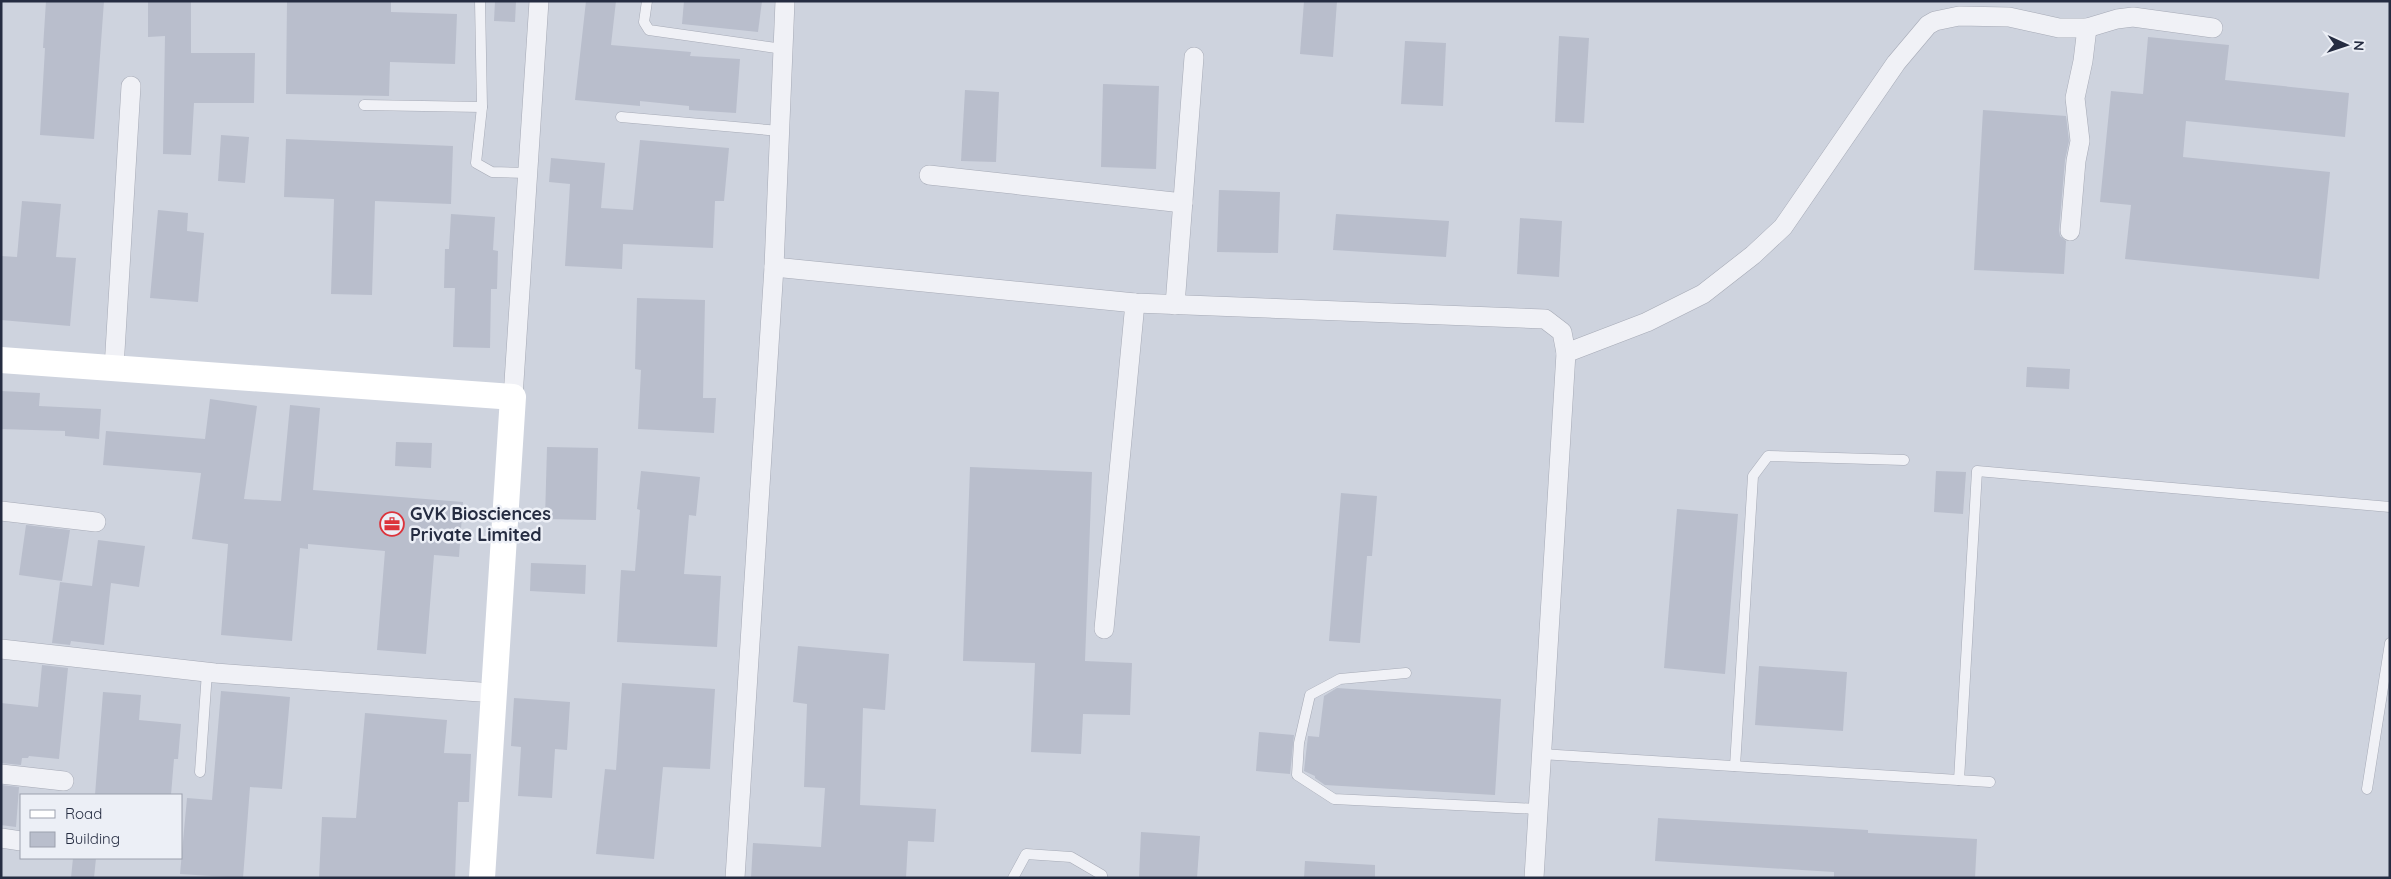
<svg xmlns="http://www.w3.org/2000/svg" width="2391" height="879" font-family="Quicksand,sans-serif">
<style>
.built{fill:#ced3de;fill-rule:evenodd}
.building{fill:#b9becc}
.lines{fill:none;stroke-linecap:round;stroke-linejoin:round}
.lane-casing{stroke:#a6aab6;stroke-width:11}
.street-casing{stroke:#a6aab6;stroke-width:20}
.lane{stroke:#f0f1f6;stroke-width:10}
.street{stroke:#f0f1f6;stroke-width:19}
.secondary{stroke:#fff;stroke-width:26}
.labels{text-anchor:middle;stroke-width:5;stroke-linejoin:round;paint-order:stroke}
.poi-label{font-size:18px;font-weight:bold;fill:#252c41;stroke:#eceff6;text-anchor:start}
</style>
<rect width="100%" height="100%" fill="#dde0e8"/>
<path class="built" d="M1,1h2389v877h-2389zM21,795h160v63h-160z"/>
<g class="building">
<path d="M46,1h58l-10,138 -54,-4 5,-87h-2z"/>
<path d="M287,1h104v11l66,2 -2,50 -65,-2 -1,34 -103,-2z"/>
<path d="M495,1h21l-1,21 -21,-1z"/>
<path d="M586,1h30l-5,44 80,7 -1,4 50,3 -4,54 -47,-3v-4l-49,-5v5l-65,-6z"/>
<path d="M684,1h78l-4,31 -76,-8z"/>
<path d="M1304,1h33l-4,56 -33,-3z"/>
<path d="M148,2h43v51h64l-1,50h-60l-3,52 -28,-1 2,-118 -17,1z"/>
<path d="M1559,36l30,2 -5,85 -29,-1z"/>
<path d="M2148,37l81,8 -4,35 124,13 -4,44 -159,-16 -3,36 147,15 -11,107 -194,-20 6,-54 -31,-3 11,-111 32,3z"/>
<path d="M1405,41l41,2 -3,63 -42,-2z"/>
<path d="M1103,84l56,2 -3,83 -55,-2z"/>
<path d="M965,90l34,2 -3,70 -35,-1z"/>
<path d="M1983,110l83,6 3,25 -4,19 -6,70 1,6 6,5 -2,33 -90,-4z"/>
<path d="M221,135l28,2 -4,46 -27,-2z"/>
<path d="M286,139l167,7 -2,58 -76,-3 -3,94 -41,-1 3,-95 -50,-2z"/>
<path d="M640,140l89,8 -5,53h-9l-2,47 -90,-4 -1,25 -57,-3 5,-82 -21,-2 2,-24 54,5 -4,45 32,2z"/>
<path d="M1219,190l61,2 -2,61 -61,-1z"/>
<path d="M22,201l39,3 -5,53 20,1 -6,68 -69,-6v-64l16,1z"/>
<path d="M158,210l30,3 -1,18 17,2 -6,69 -48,-4z"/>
<path d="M451,214l44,3 -2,33 5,1 -1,38h-6l-1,59 -37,-1 2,-59h-11l1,-39h4z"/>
<path d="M1336,214l113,7 -3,36 -113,-7z"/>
<path d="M1520,218l42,3 -3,56 -42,-3z"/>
<path d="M637,298l68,2 -2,98h13l-2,35 -76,-4 3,-59 -6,-1z"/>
<path d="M2027,367l43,2 -1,20 -43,-2z"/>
<path d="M1,391l39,2 -1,13 62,3 -2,30 -34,-3v-5l-64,-2z"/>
<path d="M210,399l47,7 -13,93 37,2 9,-96 30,3 -7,82 150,12 -4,55 -25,-2 -8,99 -49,-4 8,-99 -77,-7v5l-8,-1 -8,93 -71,-6 7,-91 -36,-5 9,-66 -98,-8 3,-34 99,8z"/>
<path d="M396,442l36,1 -1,25 -36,-2z"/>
<path d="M547,447l51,1 -2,72 -51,-1z"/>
<path d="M970,467l122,5 -7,189 47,2 -2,52 -47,-1 -2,40 -50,-2 4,-89 -72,-2z"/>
<path d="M641,471l59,6 -4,39 -7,-1 -5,59 37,2 -4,71 -100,-5 4,-72 14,1 5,-61 -3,-1z"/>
<path d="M1936,471l30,1 -3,42 -29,-2z"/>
<path d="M1341,493l36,3 -5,60h-5l-7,87 -31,-2z"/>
<path d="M1677,509l61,5 -13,160 -61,-6z"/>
<path d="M26,525l44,5 -8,51 -43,-6z"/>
<path d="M98,540l47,6 -6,41 -28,-4 -7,62 -33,-4 -1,4 -18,-2 8,-61 32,4z"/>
<path d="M531,563l55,2 -1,29 -55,-3z"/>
<path d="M798,646l91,8 -4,56 -22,-2 -3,97 76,4 -2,33 -26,-1 -2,37h-155l2,-35 68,4 4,-59 -21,-1 3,-83 -14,-2z"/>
<path d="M42,665l26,3 -9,91 -30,-3 -1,2h-6l-1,7 -20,-2v-60l37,4z"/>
<path d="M1759,666l88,6 -4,59 -88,-6z"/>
<path d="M622,683l93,6 -5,80 -47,-2 -9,92 -58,-5 9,-85 11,1z"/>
<path d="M1337,688l164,11 -6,96 -170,-10 -10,-7v-2l-11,-5 4,-35 11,1 5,-41z"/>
<path d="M221,691l69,6 -8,92 -32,-2 -7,91 -63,-4 7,-76 25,2z"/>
<path d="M103,692l38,3 -2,25 42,4 -3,35h-4l-3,36h-76z"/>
<path d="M514,698l56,4 -3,48 -12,-1 -3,49 -34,-2 3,-49 -10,-1z"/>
<path d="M365,713l82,7 -3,33 27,1 -2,48h-11l-3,76h-136l3,-61 34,1z"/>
<path d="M1259,732l35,3 -4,39 -34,-3z"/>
<path d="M1,785l18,2 -3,40 -15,-2z"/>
<path d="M1658,818l210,12v3l109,6 -2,39h-141v-6l-179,-11z"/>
<path d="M1141,832l59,4 -3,42h-58z"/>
<path d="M73,858h23l-2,20h-23z"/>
<path d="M1305,861l70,4v13h-71z"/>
</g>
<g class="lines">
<g class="lane-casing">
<g id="lane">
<path d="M480,1l2,106 -6,56 16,9 35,1"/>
<path d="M647,1l-3,21 5,8 134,19"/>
<path d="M364,105l118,2"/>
<path d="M621,117l159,14"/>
<path d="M1406,673l-66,6 -30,16 -11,48 -2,32 37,24 204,10"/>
<path d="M1541,754l449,28"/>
<path d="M1735,766l18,-290 15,-20 136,4"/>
<path d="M200,772l7,-100"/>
<path d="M1959,780l18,-309 413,36"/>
<path d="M2367,789l23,-146"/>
<path d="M1013,878l13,-24 45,3 31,18v3"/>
</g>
</g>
<g class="street-casing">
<g id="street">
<path d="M929,175l254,28"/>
<path d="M2070,231l6,-70 4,-20 -5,-43 8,-37 4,-33"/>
<path d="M774,267l361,36 410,16 17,13 4,21 -32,525"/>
<path d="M1175,305l19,-248"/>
<path d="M1566,353l81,-31 56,-28 50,-39 30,-28 113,-164 32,-38 7,-4 24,-5 50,1 50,11h28l30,-9 16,-2 80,11"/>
<path d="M114,368l17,-282"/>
<path d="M513,397l26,-396"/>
<path d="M1,511l95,11"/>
<path d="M1104,629l31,-326"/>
<path d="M1,649l214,24 279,20"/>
<path d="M1,774l63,7"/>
<path d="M1,838l20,3"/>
<path d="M735,878l39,-611 11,-266"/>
</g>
</g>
<use href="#lane" class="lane"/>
<use href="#street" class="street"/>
<path class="secondary" d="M1,360l512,37 -31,481"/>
</g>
<defs>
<g id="office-ring" transform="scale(1.25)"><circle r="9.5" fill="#eceff6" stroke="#dc333b" stroke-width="1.5"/><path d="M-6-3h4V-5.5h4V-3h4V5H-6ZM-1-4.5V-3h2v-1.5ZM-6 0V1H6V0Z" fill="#dc333b"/></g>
</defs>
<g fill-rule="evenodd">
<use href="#office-ring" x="392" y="524"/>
</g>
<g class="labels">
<g class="poi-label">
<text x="410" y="520">GVK Biosciences<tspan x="410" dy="21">Private Limited</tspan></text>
</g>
</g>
<rect width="2391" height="879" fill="none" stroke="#252c41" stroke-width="5"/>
<rect x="20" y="794" width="162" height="65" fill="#eceff6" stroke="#9ca1ae"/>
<rect x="30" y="810" width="25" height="8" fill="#ffffff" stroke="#9ca1ae"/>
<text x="65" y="819" font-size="15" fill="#252c41">Road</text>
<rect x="30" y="832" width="25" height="15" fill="#b9becc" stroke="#9ca1ae"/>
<text x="65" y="844" font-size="15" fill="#252c41">Building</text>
<g transform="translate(2346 45) rotate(93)" stroke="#eceff6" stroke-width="4" paint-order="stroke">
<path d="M0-4L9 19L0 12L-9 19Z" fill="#252c41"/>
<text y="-8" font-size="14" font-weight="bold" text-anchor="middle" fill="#252c41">N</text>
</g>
</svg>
